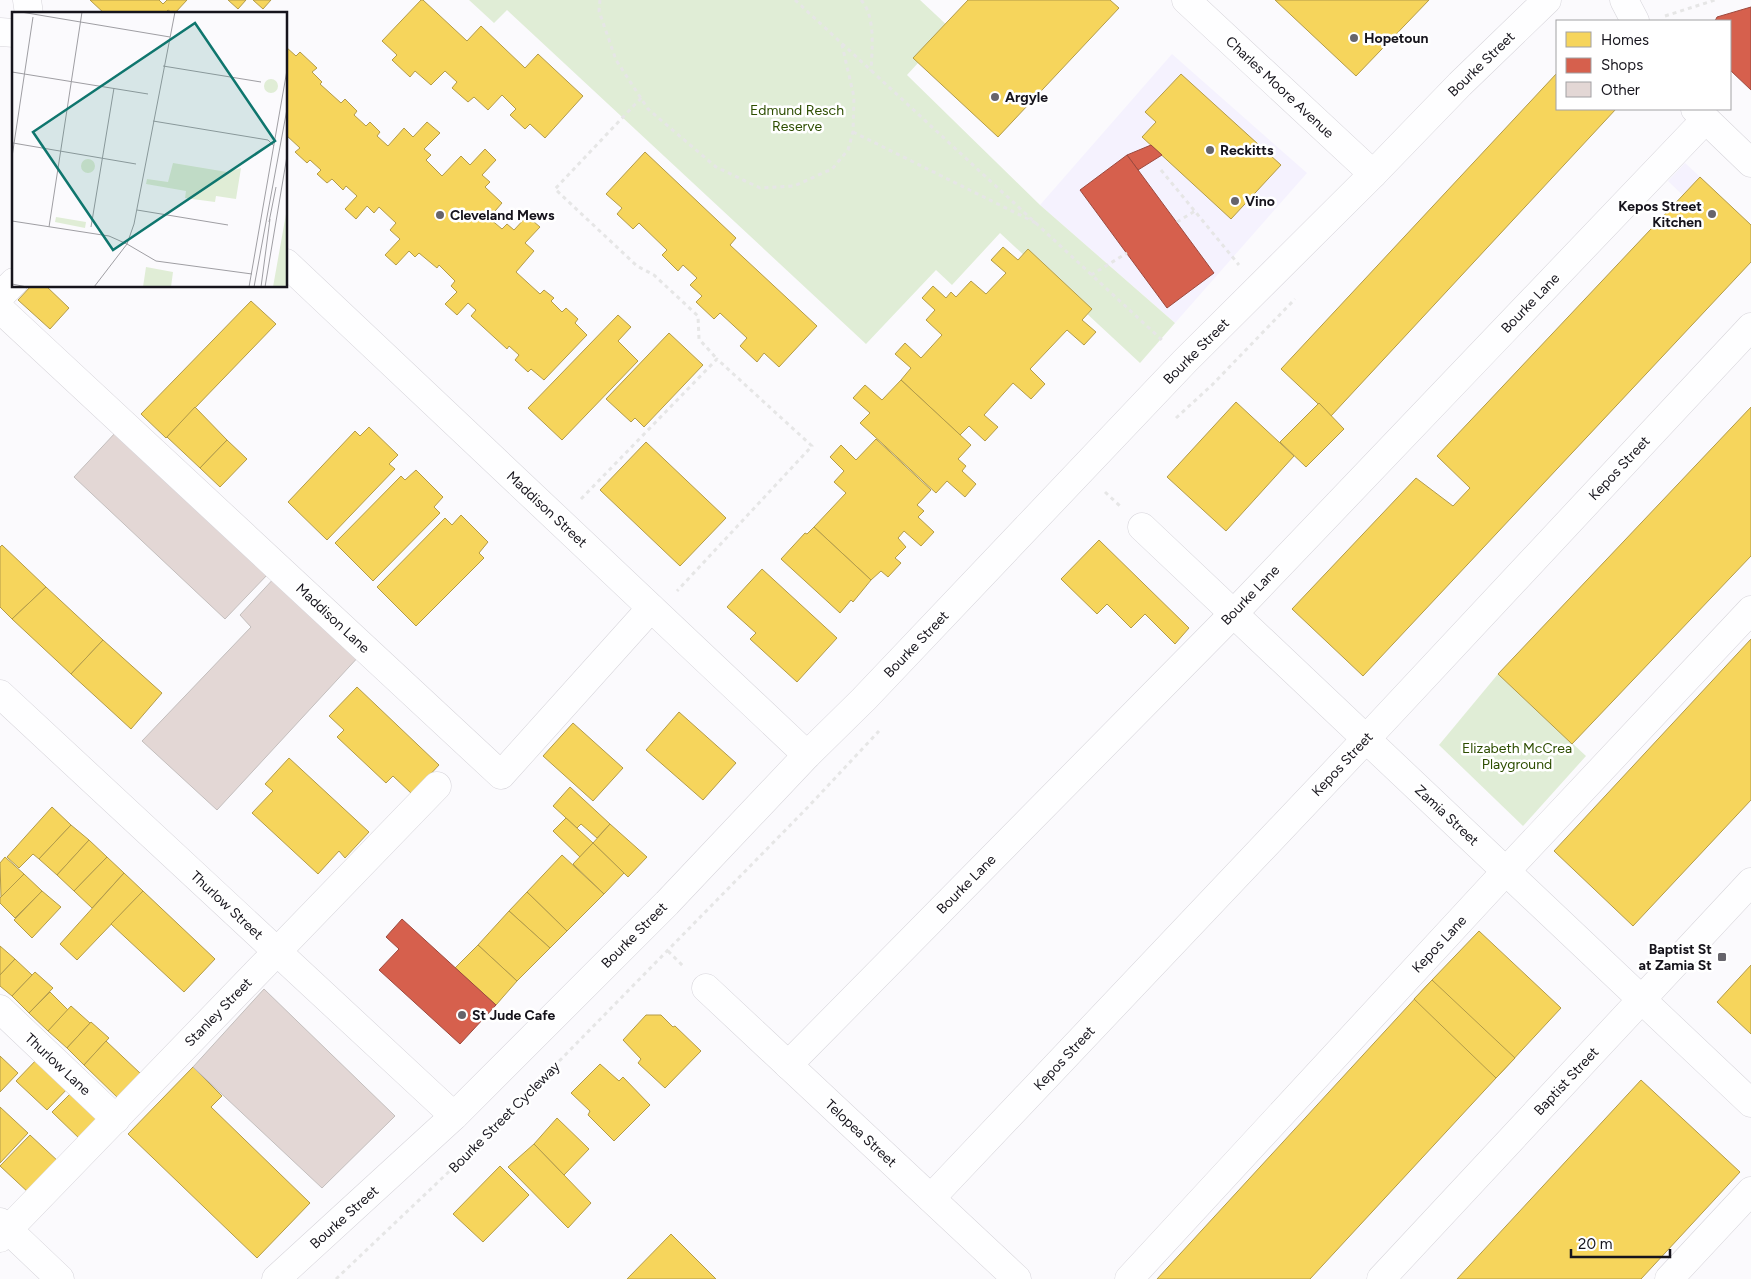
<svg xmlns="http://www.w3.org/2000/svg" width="1751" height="1279" font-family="Figtree,sans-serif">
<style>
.built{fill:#f5f2fe}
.green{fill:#e0edd6}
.homes{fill:#f6d55c;stroke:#b39b49}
.shops{fill:#d6604d;stroke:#9c493e}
.building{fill:#e3d7d5;stroke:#c3bebd}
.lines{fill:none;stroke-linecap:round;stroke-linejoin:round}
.minor-casing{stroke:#d6d4da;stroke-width:29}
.path{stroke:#e6e6e6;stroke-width:3;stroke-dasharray:4 4;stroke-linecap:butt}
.minor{stroke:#fefeff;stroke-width:28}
.poi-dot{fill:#66646b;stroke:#fff;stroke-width:2}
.labels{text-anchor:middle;stroke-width:5;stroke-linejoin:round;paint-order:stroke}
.poi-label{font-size:14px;font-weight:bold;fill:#16141c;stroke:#fff;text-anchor:start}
.street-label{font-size:14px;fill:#16141c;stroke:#fff}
.park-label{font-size:14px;fill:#2d4d00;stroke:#fff}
.inset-road{fill:none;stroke:#9f9ea3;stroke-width:1}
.view{fill:#0f766e;fill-opacity:0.15;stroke:#0f766e;stroke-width:2.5}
.inset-edge{fill:none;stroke:#16141c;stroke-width:2.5}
</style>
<rect width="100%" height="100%" fill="#fbfafd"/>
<g class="built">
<path d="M1172,54l135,119 -132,150 -135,-118z"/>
<path d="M1685,163l15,14 51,83 -83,-79z"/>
</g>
<g class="green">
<path d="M469,0h451l30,28 -43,47 133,130 135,118 -35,40 -140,-130 -48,52 -16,-15 -70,74 -359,-334 -13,13z"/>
<path d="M1498,674l88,82 -63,70 -84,-81z"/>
</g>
<g class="homes">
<path d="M90,0h69l4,4 4,-4h20l-13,14 -6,-4 -4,4h-59z"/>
<path d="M228,0h18l-8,9z"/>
<path d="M253,0h18l-8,9z"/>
<path d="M421,0h2l44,41 14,-15 44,42 13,-14 45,42 -38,42 -15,-14 -5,5 -15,-14 6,-6 -14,-14 -14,15 -14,-13 -6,5 -16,-14 5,-6 -12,-11 -14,14 -16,-14 -5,6 -18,-17 5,-5 -15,-14z"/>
<path d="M968,0h142l9,8 -121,129 -85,-79z"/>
<path d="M1275,0h154l-73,76z"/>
<path d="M286,47l10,9 4,-4 17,16 -5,4 10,10 -2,2 21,19 4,-4 12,12 -3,4 12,11 4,-4 10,10 -3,4 11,10 16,-18 9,9 14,-15 13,11 -16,16 7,6 -5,5 16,16 19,-20 9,9 15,-16 11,11 -14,15 8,7 -5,5 17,16 -13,15 13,11 5,-5 7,6 13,-14 13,11 -15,16 9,8 -18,21 24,22 4,-4 10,8 -3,3 11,11 4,-4 12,11 -3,4 12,12 -43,45 -13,-11 -3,3 -13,-12 4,-5 -10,-9 -2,3 -36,-33 5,-6 -8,-7 -11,12 -12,-11 12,-12 -6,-6 4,-5 -16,-16 -2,3 -18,-15 -4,4 -6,-6 -13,14 -11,-10 15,-16 -10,-9 6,-7 -17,-16 -5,6 -7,-7 -11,13 -11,-10 12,-13 -11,-10 -3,4 -11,-11 -5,4 -10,-9 4,-4 -11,-10 -3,3 -12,-11 5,-4 -14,-13z"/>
<path d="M1557,73v36h59l-285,307 -50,-47z"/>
<path d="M1181,74l100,91 -50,54 -89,-82 14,-15 -11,-10z"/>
<path d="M645,152l91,86 -6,7 87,81 -38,41 -15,-14 -7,9 -17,-16 7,-8 -27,-25 -6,6 -18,-17 6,-6 -12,-11 7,-7 -14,-13 -5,6 -16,-16 5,-5 -28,-27 -6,6 -16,-15 5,-6 -16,-14z"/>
<path d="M1700,177l51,48v37l-388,414 -71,-67 124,-131 37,28 17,-18 -33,-32z"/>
<path d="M1003,247l15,13 10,-11 64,60 -10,11 14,12 -12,13 -17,-15 -37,39 15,15 -14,15 -18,-16 -29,32 14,12 -13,14 -16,-15 -9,9 -59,-55 10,-12 -16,-14 10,-11 16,15 21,-23 -16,-15 9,-10 -13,-12 11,-12 13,12 5,-6 5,5 15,-16 15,13 20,-21 -15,-13z"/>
<path d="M31,286h15l23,22 -19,21 -32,-29z"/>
<path d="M251,301l25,23 -110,114 -25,-24z"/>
<path d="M618,315l13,12 -13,14 20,20 -76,79 -34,-32z"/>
<path d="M669,333l34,32 -59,62 -9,-9 -4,4 -25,-23z"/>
<path d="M901,380l70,65 -13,14 8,7 -4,5 14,13 -11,13 -18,-16 -11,12 -76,-70 10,-10 -17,-15 12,-13 17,15z"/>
<path d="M1236,402l58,54 -68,75 -59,-54z"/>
<path d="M1319,403l25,26 -38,38 -26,-25z"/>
<path d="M195,407l32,33 -27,28 -33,-31z"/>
<path d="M1751,407v149l-179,188 -74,-70z"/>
<path d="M369,427l29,28 -9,9 6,5 -68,71 -39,-38 67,-71 5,5z"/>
<path d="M876,439l55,51 -14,15 7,6 -6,6 16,15 -13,14 -17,-15 -6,7 8,9 -11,11 6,5 -13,14 -7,-6 -10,9 -57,-53 32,-34 -12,-11 10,-11 -14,-14 11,-12 15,15z"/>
<path d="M227,440l20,19 -27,28 -20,-19z"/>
<path d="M646,442l80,76 -46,48 -80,-76z"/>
<path d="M416,470l27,27 -9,10 6,6 -67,68 -38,-38 66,-67 4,4z"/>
<path d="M461,515l27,27 -9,11 5,5 -68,68 -39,-39 68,-69 7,7z"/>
<path d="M814,527l57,53 -18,22 -2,-2 -11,13 -59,-54 24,-26 2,1z"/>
<path d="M1099,540l90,88 -14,16 -30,-30 -14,14 -24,-24 -10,10 -36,-35z"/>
<path d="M2,545l44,42 -34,32 -12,-12v-60z"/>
<path d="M762,569l75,69 -40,44 -47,-43 6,-6 -29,-26z"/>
<path d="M46,587l57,53 -32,34 -59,-55z"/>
<path d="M1751,639v161l-118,126 -79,-75z"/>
<path d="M103,640l59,53 -31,36 -60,-55z"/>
<path d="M357,687l82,78 -27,29 -19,-18 -7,7 -49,-46 7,-7 -15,-14z"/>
<path d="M679,712l57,51 -33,37 -57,-50z"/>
<path d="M573,723l50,45 -30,33 -50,-45z"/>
<path d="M289,758l80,74 -24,26 -6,-7 -21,23 -66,-61 21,-22 -8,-7z"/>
<path d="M570,787l40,37 -13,14 -16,-14 -4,4 -24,-22z"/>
<path d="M52,807l19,18 -32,34 -6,-5 -14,14 -12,-11z"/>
<path d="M566,818l27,25 -13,14 -27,-26z"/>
<path d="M610,824l37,33 -19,20 -35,-34z"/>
<path d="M71,825l18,15 -32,35 -18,-16z"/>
<path d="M89,840l18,17 -33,34 -17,-16z"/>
<path d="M593,843l31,30 -20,21 -31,-30z"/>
<path d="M562,855l42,39 -37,37 -40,-39z"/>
<path d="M5,857l19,17 -23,23 -1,-34z"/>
<path d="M107,857l17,16 -32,35 -18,-17z"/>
<path d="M124,873l19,18 -66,69 -17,-16z"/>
<path d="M24,874l18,17 -27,27 -15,-15v-5z"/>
<path d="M42,891l19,16 -29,31 -18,-18z"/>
<path d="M143,891l72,68 -31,33 -73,-68z"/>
<path d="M527,892l40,39 -17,17 -41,-37z"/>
<path d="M509,911l41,37 -33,33 -39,-36z"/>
<path d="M1479,931l82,77 -65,70 -186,201h-153l275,-299z"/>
<path d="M478,945l39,36 -21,24 -41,-37z"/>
<path d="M0,946l15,13 -15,16z"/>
<path d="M15,959l17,16 -20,21 -12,-10v-11z"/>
<path d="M1751,965v69l-34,-32z"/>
<path d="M35,972l18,16 -24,25 -17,-17z"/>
<path d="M1432,980l83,78 -19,20 -82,-79z"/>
<path d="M50,992l18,18 -20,21 -19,-18z"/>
<path d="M71,1006l19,17 -23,25 -19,-17z"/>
<path d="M646,1015h15l12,12 2,-1 26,25 -36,37 -27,-25 3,-4 -18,-19z"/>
<path d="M91,1022l18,16 -25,27 -17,-17z"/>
<path d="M106,1041l35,33 -22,25 -35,-34z"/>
<path d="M0,1056l18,17 -18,19z"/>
<path d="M39,1057l31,29 -23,24 -31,-29z"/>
<path d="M600,1064l19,17 4,-4 27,28 -36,36 -26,-26 2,-4 -19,-18z"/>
<path d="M193,1067l29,29 -11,11 99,96 -53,55 -129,-124z"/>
<path d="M1641,1080l99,92 -99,107h-184z"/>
<path d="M74,1090l30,29 -22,22 -30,-29z"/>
<path d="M0,1107l28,26 -28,30z"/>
<path d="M557,1118l32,31 -25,26 -30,-31z"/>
<path d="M30,1135l30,28 -30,31 -30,-28z"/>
<path d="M534,1144l57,59 -23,25 -60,-61z"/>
<path d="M500,1166l29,29 -46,47 -30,-28z"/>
<path d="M671,1234l45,45h-89z"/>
</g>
<g class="shops">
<path d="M1751,7v83l-21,-20v-49h-15l2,-4z"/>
<path d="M1151,145l11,10 -24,15 -11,-15z"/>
<path d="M1127,155l87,118 -47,35 -87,-118z"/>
<path d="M402,919l94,86 -36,39 -81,-74 20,-21 -13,-12z"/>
</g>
<g class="building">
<path d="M116,432l153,141 -44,46 -151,-142z"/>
<path d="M277,575l84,79 -144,156 -75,-69 109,-114 -11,-12z"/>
<path d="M264,989l131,127 -73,72 -129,-121z"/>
</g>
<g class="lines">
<g class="minor-casing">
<g id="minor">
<path d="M27,0l2,14"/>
<path d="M1186,0l187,174"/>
<path d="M1624,0l11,21"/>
<path d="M0,32l14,1"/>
<path d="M1695,109l56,54"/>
<path d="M286,263l521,492"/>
<path d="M0,296l14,-14"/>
<path d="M0,309l501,466 150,-167"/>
<path d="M1142,527l609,576"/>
<path d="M0,694l454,422"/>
<path d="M706,988l311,291"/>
<path d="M0,1009l116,110"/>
<path d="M788,1065l446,-452 471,-493"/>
<path d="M931,1198l435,-459 385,-412"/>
<path d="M0,1222l60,57"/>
<path d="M0,1238l437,-452"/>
<path d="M276,1279l178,-163 213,-213 140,-148 57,-56 321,-338 188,-187 87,-90 87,-84"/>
<path d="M1129,1279l377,-408 245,-261"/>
<path d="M1381,1279l370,-397"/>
<path d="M1669,1279l82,-88"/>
</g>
</g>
<g class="path">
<path d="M600,0l-1,11 17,49 32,49 68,58 44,21 34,-2 38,-17 16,-19 5,-18 1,-35 -12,-52"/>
<path d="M795,0l368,341"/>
<path d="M861,0c15,16 11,50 10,71"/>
<path d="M1665,16l50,-16"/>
<path d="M641,98l-86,91 82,77 17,9 44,41 1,23 18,20"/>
<path d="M853,132l183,91"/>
<path d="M1161,170l78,95"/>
<path d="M1177,222l18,-11"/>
<path d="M1091,275l36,-22"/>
<path d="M1176,418l36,-33 83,-86"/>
<path d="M1105,492l16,15"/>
<path d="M581,499l136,-140 95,87 -135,145"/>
<path d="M668,951l17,17"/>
<path d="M336,1279l142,-135 330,-337 71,-76"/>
</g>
<use href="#minor" class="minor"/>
</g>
<g class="poi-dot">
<circle cx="1354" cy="38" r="5"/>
<circle cx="995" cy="97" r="5"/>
<circle cx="1210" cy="150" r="5"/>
<circle cx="1235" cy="201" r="5"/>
<circle cx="1712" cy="214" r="5"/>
<circle cx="440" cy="215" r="5"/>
<rect x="1717" y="952" width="10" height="10" rx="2.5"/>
<circle cx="462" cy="1015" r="5"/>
</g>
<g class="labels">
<g class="poi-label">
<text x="1364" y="43">Hopetoun</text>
<text x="1005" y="102">Argyle</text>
<text x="1220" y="155">Reckitts</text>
<text x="1245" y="206">Vino</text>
<text x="1702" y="211" text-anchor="end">Kepos Street<tspan x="1702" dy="16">Kitchen</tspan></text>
<text x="450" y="220">Cleveland Mews</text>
<text x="1712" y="954" text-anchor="end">Baptist St<tspan x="1712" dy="16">at Zamia St</tspan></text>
<text x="472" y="1020">St Jude Cafe</text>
</g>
<g class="street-label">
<text transform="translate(1481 64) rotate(-44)" y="5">Bourke Street</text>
<text transform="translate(1280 87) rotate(43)" y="5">Charles Moore Avenue</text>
<text transform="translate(1530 303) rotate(-46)" y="5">Bourke Lane</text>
<text transform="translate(1196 351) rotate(-45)" y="5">Bourke Street</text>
<text transform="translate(1619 468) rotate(-47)" y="5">Kepos Street</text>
<text transform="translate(547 509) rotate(43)" y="5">Maddison Street</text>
<text transform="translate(1250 595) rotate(-46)" y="5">Bourke Lane</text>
<text transform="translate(333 618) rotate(43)" y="5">Maddison Lane</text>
<text transform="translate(916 644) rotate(-46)" y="5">Bourke Street</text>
<text transform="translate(1342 764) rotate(-47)" y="5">Kepos Street</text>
<text transform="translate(1447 815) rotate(43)" y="5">Zamia Street</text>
<text transform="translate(966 884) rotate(-45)" y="5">Bourke Lane</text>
<text transform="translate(227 905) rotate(43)" y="5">Thurlow Street</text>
<text transform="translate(634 935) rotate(-45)" y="5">Bourke Street</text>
<text transform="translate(1439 944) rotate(-47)" y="5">Kepos Lane</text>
<text transform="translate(218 1012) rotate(-46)" y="5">Stanley Street</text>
<text transform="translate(1064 1058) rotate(-47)" y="5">Kepos Street</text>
<text transform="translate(58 1064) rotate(43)" y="5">Thurlow Lane</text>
<text transform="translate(1566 1081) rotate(-47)" y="5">Baptist Street</text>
<text transform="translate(504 1117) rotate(-45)" y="5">Bourke Street Cycleway</text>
<text transform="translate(861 1133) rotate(43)" y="5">Telopea Street</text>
<text transform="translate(344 1217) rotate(-42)" y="5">Bourke Street</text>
</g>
<g class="park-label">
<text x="797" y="115">Edmund Resch<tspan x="797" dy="16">Reserve</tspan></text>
<text x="1517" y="753">Elizabeth McCrea<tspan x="1517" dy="16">Playground</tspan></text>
</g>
</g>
<g transform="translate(12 12)">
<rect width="275" height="275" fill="#fbfafd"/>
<path d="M252 74a7 7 0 1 1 14 0a7 7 0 1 1-14 0ZM69 154a7 7 0 1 1 14 0a7 7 0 1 1-14 0ZM161,151l54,9 14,-4 -5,31 -20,-3 -1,6 -30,-4 1,-7 -40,-7 1,-5 21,3zM275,198v77h-14l13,-73zM44,205l30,5 -1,6 -30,-6zM134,255l27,5 -2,15h-28z" fill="#e0edd6"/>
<path class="inset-road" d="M9,0l149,25M151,54l98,16M0,60l136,22M141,109l115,19 6,6M1,131l123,21M0,145l21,-140M125,198l91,15M0,209l97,15 18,8 7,-20 41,-212M257,210l7,-35M37,215l33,-215M79,215l23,-139M0,272l15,3M82,275l33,-43 29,17 96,13M237,275l38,-217M242,275l33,-178M249,275l9,-68M253,275l22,-131"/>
<path class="view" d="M183,11l80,118 -162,109 -80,-118z"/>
<rect width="275" height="275" class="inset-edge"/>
</g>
<rect x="1556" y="20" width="175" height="90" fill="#ffffff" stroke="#a2a1a4"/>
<rect x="1566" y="32" width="25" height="15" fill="#f6d55c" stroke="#a2a1a4"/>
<text x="1601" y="45" font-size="15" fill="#16141c">Homes</text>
<rect x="1566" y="58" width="25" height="15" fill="#d6604d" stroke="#a2a1a4"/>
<text x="1601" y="70" font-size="15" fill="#16141c">Shops</text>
<rect x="1566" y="82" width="25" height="15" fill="#e3d7d5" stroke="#a2a1a4"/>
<text x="1601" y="95" font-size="15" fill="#16141c">Other</text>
<path d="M1571 1249v8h99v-8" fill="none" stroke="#16141c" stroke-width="2.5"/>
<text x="1578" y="1249" font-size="15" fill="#16141c" stroke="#ffffff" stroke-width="4" paint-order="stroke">20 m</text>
</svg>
